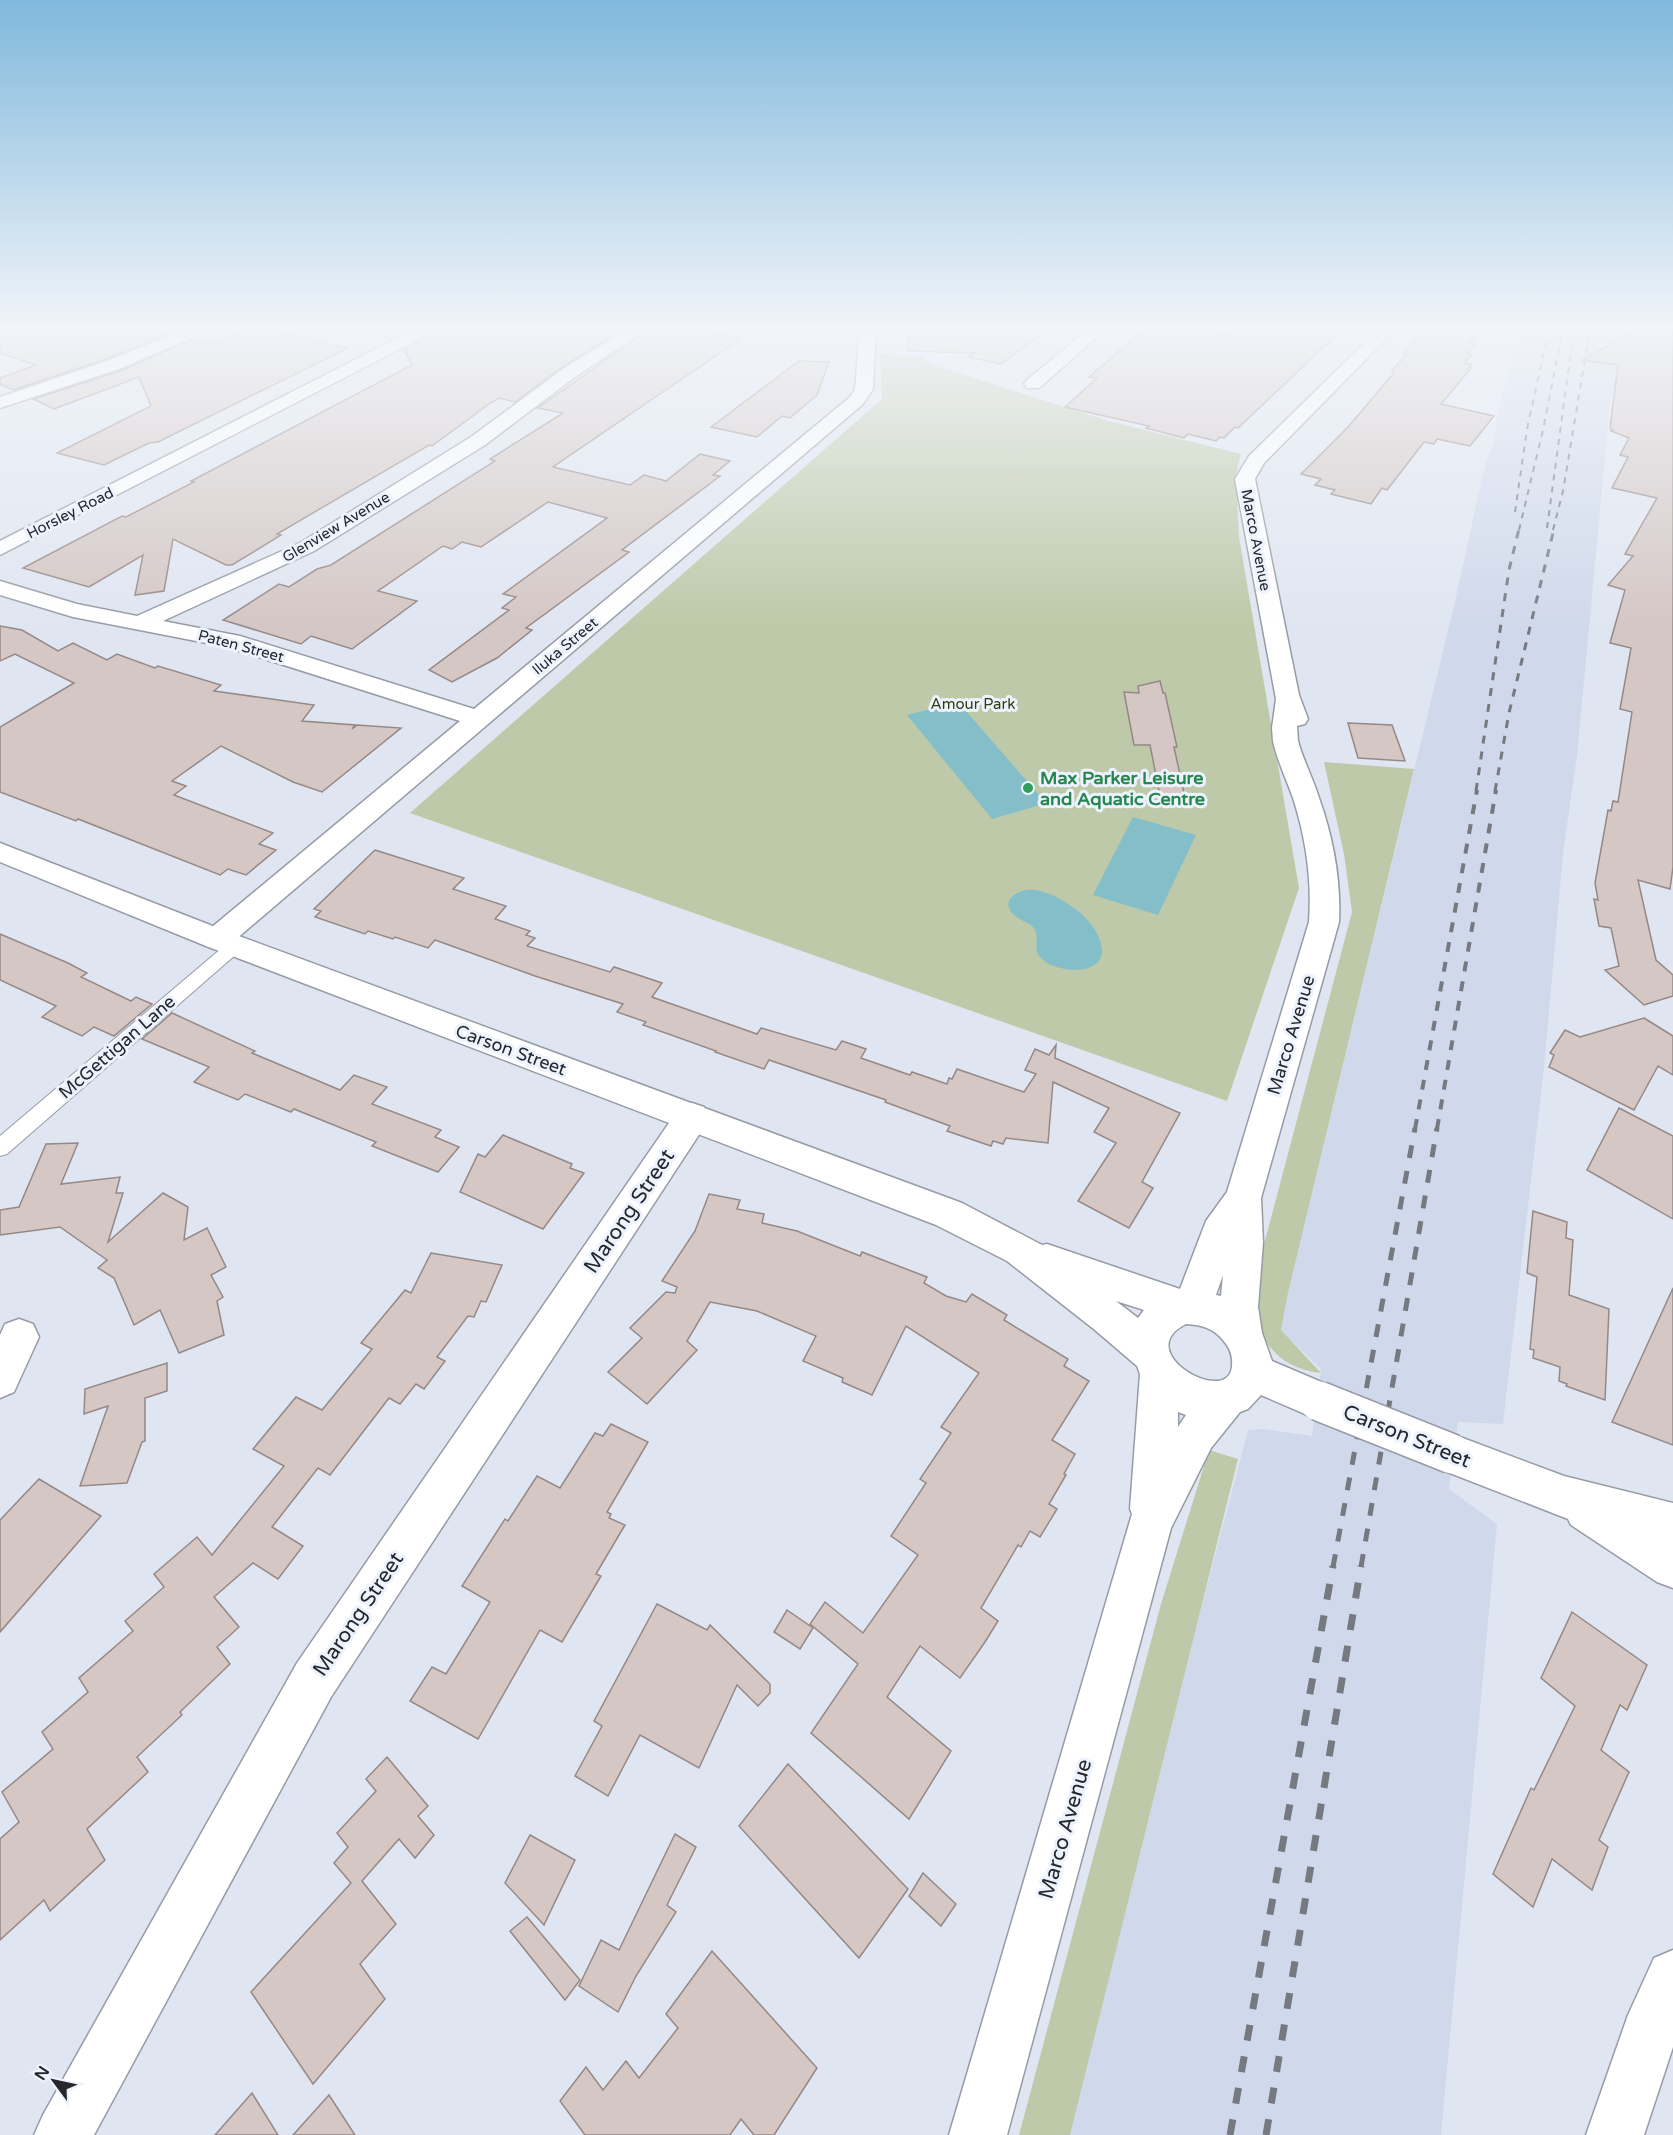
<svg xmlns="http://www.w3.org/2000/svg" width="1673" height="2135" font-family="'Varela Round',sans-serif">
<style>
.built{fill:#d0d9eb}
.green{fill:#bdc9a8}
.water{fill:#84bfc9}
.building{fill:#d4c7c4;stroke:#958886;stroke-width:1.5}
.lines{fill:none;stroke-linecap:round;stroke-linejoin:round}
.service-casing{stroke:#969ba5;stroke-width:2}
.minor-casing{stroke:#969ba5;stroke-width:3}
.tertiary-casing{stroke:#969ba5;stroke-width:3}
.service{fill:#fff;fill-rule:evenodd}
.minor{fill:#fff;fill-rule:evenodd}
.tertiary{fill:#fff;fill-rule:evenodd}
.rail-far4{stroke:#757980;stroke-width:2;stroke-dasharray:6 6;stroke-linecap:butt}
.rail-far3{stroke:#757980;stroke-width:3;stroke-dasharray:8 8;stroke-linecap:butt}
.rail-far2{stroke:#757980;stroke-width:4;stroke-dasharray:10 10;stroke-linecap:butt}
.rail-far1{stroke:#757980;stroke-width:5;stroke-dasharray:13 13;stroke-linecap:butt}
.rail{stroke:#757980;stroke-width:7;stroke-dasharray:16 16;stroke-linecap:butt}
.tertiary-bridge-casing{stroke:#969ba5;stroke-width:42;stroke-linecap:butt}
.tertiary-bridge{stroke:#fff;stroke-width:39}
.leisure-dot{fill:#2e9e5b;stroke:#edf3fe;stroke-width:2}
.labels{text-anchor:middle;stroke-width:6;stroke-linejoin:round;paint-order:stroke}
.far-street-label{font-size:15px;fill:#25272b;stroke:#edf3fe}
.far-park-label{font-size:15px;fill:#2f3d09;stroke:#edf3fe}
.leisure-label{font-size:18px;font-weight:bold;fill:#27864d;stroke:#edf3fe;text-anchor:start}
.street-label{font-size:18px;fill:#25272b;stroke:#edf3fe}
.near-street-label{font-size:21px;fill:#25272b;stroke:#edf3fe}
</style>
<rect width="100%" height="100%" fill="#e0e6f1"/>
<path class="built" d="M1520,329h110l-3,34 33,45 -49,-13 -34,360 -14,99 -19,214 -41,356 -45,-2 -9,67 48,35 -56,611h-371l107,-435 71,-270 16,-1 48,7 9,-67 -40,-38 7,-38 168,-696 26,-119 7,-24 5,-11 3,-27z"/>
<g class="green">
<path d="M880,354l45,2v5l12,5 168,54 136,34 -5,19 3,64 60,351 -72,213 -817,-288 472,-414z"/>
<path d="M1324,762l90,7 -126,524 -7,37 40,43c-44,-5 -61,-32 -72,-72l103,-389 -8,-58z"/>
<path d="M1209,1450l29,9 -168,676h-51l142,-531z"/>
</g>
<g class="water">
<path d="M958,702l82,94 4,-1 6,7 -58,17 -85,-104z"/>
<path d="M1133,817l63,18 -38,80 -65,-20z"/>
<path d="M1026,890c27,-3 77,31 76,62 -2,26 -50,20 -62,5 -8,-9 1,-22 -7,-30 -5,-5 -14,-7 -19,-12 -13,-12 -1,-22 12,-25z"/>
</g>
<g class="building">
<path d="M0,329h152l17,5 -63,25 -93,31 -13,-6v-6l36,-13 -36,-12z"/>
<path d="M249,329h14l85,19 -190,94 -9,1 -45,22 -47,-12 94,-47 -12,-29 -85,32 -21,-10 87,-28 71,-31 17,5z"/>
<path d="M437,329h187l-62,38 -47,35 -16,-4 -10,6 -57,42 -3,-1 -152,89 4,1 -49,30h-6l-53,-26 -9,52 -29,4 8,-40 -54,32 -66,-19 99,-52 4,1 68,-35 -3,-1 221,-116 -8,-15 30,-16z"/>
<path d="M649,329h44l49,9 -189,129 77,18 14,-10 22,6 34,-27 30,7 -17,14 7,1 -98,74 7,2 -103,76 6,2 -35,28 -45,24 -23,-12 80,-60 -7,-2 14,-11 -13,-3 104,-76 -59,-16 -67,45 -19,-5 -10,7 -9,-3 -65,45 39,10 -65,48 -41,-13 -10,8 -78,-24 56,-36 10,3 28,-18 14,-4 164,-104 -5,-2 73,-46 -25,-5z"/>
<path d="M908,329h141l-48,35 -33,-7 6,-4 -66,-2z"/>
<path d="M1145,329h49l42,8 1,-8h106l-105,99 -3,-1 -11,11 -4,-1 -4,4 -28,-7 -4,4 -38,-10 3,-2 -84,-19 32,-29 -8,-1z"/>
<path d="M1426,329h54l-11,14 6,1 -8,9 5,1 -7,9 6,1 -2,3h3l-31,37 53,12 -24,30 -33,-7 -3,5 -10,-2 -37,48 -5,-2 -11,16 -40,-10 4,-4 -20,-5 6,-6 -20,-5 47,-47 46,-54 -2,-1 2,-4 13,-14 -4,-1z"/>
<path d="M1639,329h34v538l-3,22 -32,-9 18,80 17,15v21l-29,9 -39,-35 14,-4 -8,-38 -12,-2 -5,-27 4,1 -3,-17 13,-73 3,1 2,-10 5,1 14,-90 -12,-3 11,-61 -21,-5 15,-53 -17,-5 25,-29 -8,-2 32,-56 -45,-10 16,-31 -8,-2 9,-17 -18,-7 2,-1 -3,-2 8,-63 -36,-5z"/>
<path d="M799,361l30,1 -12,33 -27,23 -8,-2 -25,21 -46,-10z"/>
<path d="M0,626l22,4 36,21 15,-8 34,17 10,-6 38,14 3,-2 63,19 -7,6 100,14 -12,16 53,4 -3,4 5,-4 44,3 -79,64 -29,-10 -72,-36 -49,35 14,5 -12,9 99,38 -14,11 17,6 -30,25 -18,-6 -8,6 -142,-56 -2,2 -76,-29v-65l74,-44 -59,-29 -15,7z"/>
<path d="M1160,681l3,12h2l12,54h-3l13,60 -25,-1 -12,-61h-16l-10,-53 15,1 -1,-7z"/>
<path d="M1348,723l44,2 13,36 -47,-3z"/>
<path d="M375,850l89,28 -11,11 53,17 -11,13 35,12 -4,4 9,3 -8,8 83,26 4,-5 48,16 -10,14 105,37 4,-6 75,22 6,-9 24,8 -5,9 49,17 2,-3 35,12 2,-6 3,1 5,-10 67,23 12,-18 -11,-4 10,-21 14,6 7,-10 -1,13 125,55 -38,69 11,6 -24,40 -51,-27 38,-58 -22,-11 15,-24 -56,-26 -5,61 -42,-5 -3,6 -10,-3 -2,5 -44,-15 3,-5 -65,-24 1,-2 -117,-40 -5,9 -49,-17 1,-1 -73,-26 3,-3 -29,-10 6,-8 -88,-28 -100,-36 -7,8 -33,-11 -2,2 -25,-8 -3,3 -50,-17 6,-6 -7,-2z"/>
<path d="M0,934l68,29 19,10 -6,4 50,24 5,-4 16,7 -38,32 -20,-9 -12,9 -40,-19 14,-11 -56,-26z"/>
<path d="M172,1013l83,38 -3,2 88,37 14,-15 33,12 -15,17 69,26 -6,7 24,10 -21,25 -66,-26 4,-4 -82,-33 -3,3 -46,-18 -7,6 -44,-18 15,-15 -67,-28z"/>
<path d="M1644,1018l29,18v39l-15,-9 -24,44 -85,-43 5,-12 -4,-2 15,-23 15,7z"/>
<path d="M1619,1108l54,28v83l-86,-49z"/>
<path d="M503,1135l69,29 -2,4 14,5 -41,56 -83,-37 18,-38 7,3z"/>
<path d="M78,1143l-17,41 59,-7 -4,16h7l-15,49 55,-49 25,14 -4,33 23,-12 19,39 -15,8 12,22 -6,4 7,34 -45,18 -19,-43 -26,15 -20,-47 -16,-10 9,-8 -47,-33 -60,8v-25l19,-3 27,-63z"/>
<path d="M709,1194l31,6 -3,9 27,5 -2,9 35,8 63,25 2,-4 65,25 -3,6 22,13 20,6 6,-8 35,21 -3,5 64,39 -4,7 25,15 -37,59 23,14 -11,20 2,1 -17,29 8,5 -17,28 -10,-6 -9,16 -3,-2 -37,63 17,13 -13,21 -25,36 -40,-32 -33,51 64,54 -42,68 -98,-86 47,-69 -48,-40 15,-22 38,31 55,-78 -27,-19 35,-53 -6,-4 31,-46 -10,-6 38,-54 -73,-47 -34,69 -30,-13 1,-4 -40,-17 13,-25 -59,-25 -47,-9 -23,39 10,9 -50,54 -39,-32 34,-34 -12,-10 36,-36 9,1 2,-6 -15,-6 33,-50z"/>
<path d="M1533,1211l34,11 -1,16 7,2 -4,55 40,14 -4,91 -39,-14 1,-2 -8,-3 1,-14 -27,-9 1,-8 -4,-1 7,-72 -10,-4z"/>
<path d="M431,1253l71,12 -16,37 -5,-1 -7,16 -6,-1 -31,41 8,4 -21,28 -8,-5 -16,20 -11,-6 -59,77 -12,-7 -46,59 31,19 -25,33 -25,-16 -39,34 25,30 -22,20 13,17 -50,48 2,3 -45,42 11,15 -61,57 18,31 -55,51 -6,-11 -44,40v-101l19,-17 -17,-30 51,-43 -11,-17 46,-40 -9,-14 54,-47 -8,-10 39,-34 -10,-13 43,-37 15,18 72,-89 -31,-17 43,-52 26,13 50,-61 -11,-6 44,-53 6,3z"/>
<path d="M1673,1288v157l-61,-23z"/>
<path d="M167,1363v28l-22,7v43l-3,1 -15,41 -47,3 28,-80 -24,8 1,-25z"/>
<path d="M611,1424l37,18 -41,70 4,2 -2,4 16,7 -29,49 5,2 -39,66 -22,-12 -62,109 -68,-38 22,-34 14,7 44,-72 -28,-16 43,-67 3,2 29,-45 23,12 35,-55 8,3z"/>
<path d="M39,1479l62,37 -101,116v-112z"/>
<path d="M657,1604l50,26 3,-5 60,59v9l-12,13 -21,-21 -38,83 -59,-33 -32,61 -33,-20 27,-50 -8,-5z"/>
<path d="M787,1610l26,18 -13,21 -26,-17z"/>
<path d="M1572,1612l75,53 -20,45 -7,-5 -19,45 28,22 -30,68 9,7 -16,43 -40,-31 -19,48 -40,-33 38,-86 3,2 41,-84 -34,-28z"/>
<path d="M387,1757l41,49 -10,10 16,19 -19,23 -16,-19 -37,42 34,43 -36,40 25,35 -72,85 -62,-92 100,-109 -17,-20 14,-16 -11,-14 39,-42 -10,-12z"/>
<path d="M788,1764l120,125 -49,69 -120,-132z"/>
<path d="M675,1834l21,13 -29,58 9,7 -40,64 -18,36 -39,-26 22,-46 18,10z"/>
<path d="M530,1835l45,25 -31,65 -39,-42z"/>
<path d="M923,1873l33,31 -15,22 -32,-30z"/>
<path d="M527,1917l53,63 -15,20 -55,-69z"/>
<path d="M712,1951l105,117 -43,67h-20l-13,-16 -11,16h-145l-25,-34 26,-34 17,23 23,-29 13,17 39,-50 -12,-14z"/>
<path d="M252,2093l26,42h-63z"/>
<path d="M329,2095l26,40h-62z"/>
</g>
<g class="lines">
<g class="service-casing">
<path id="service" d="M235,940l6,2 3,4 -3,4 -234,204 -7,2v-20l229,-194z"/>
</g>
<g class="minor-casing">
<g id="minor">
<path d="M186,329h21l-2,3 -86,37 -119,39v-11l107,-36z"/>
<path d="M415,329h20l-2,3 -433,223v-14z"/>
<path d="M628,329h19l-72,48 -90,68 -171,106 -151,70 77,15 234,73 376,-312 5,-8 5,-60h16l-3,60 -10,15 -635,542 -11,3 -11,-3 -4,-7 4,-7 254,-211 -233,-74 -154,-30 -73,-22v-14l77,23 60,12 163,-73 171,-106 92,-68z"/>
<path d="M1089,329h17l-67,59h-12l-3,-4 3,-4z"/>
<path d="M692,1103l12,4 5,10 -5,10 -373,570 -237,438h-60l9,-20 254,-452 383,-556z"/>
<path d="M19,1319l14,5 6,13 -25,55 -14,6v-63l5,-11z"/>
<path d="M1673,1950v97l-29,88h-58l42,-120 26,-57z"/>
</g>
</g>
<g class="tertiary-casing">
<g id="tertiary">
<path d="M1379,329h17l-132,134 -9,16 44,216 9,24 -3,5 -8,2 1,15c5,19 15,37 21,57 14,39 22,82 20,124l-78,276 2,44 -5,65 4,26 10,28 61,26 6,14 -6,14 -14,5 -58,-25 -13,14 -8,3 -29,36 -40,80 -164,607h-58l183,-621 -2,-5 10,-135 -3,-8 -42,-36 -88,-69 -71,-36 -730,-279 -206,-84v-19l228,89 734,271 80,42 5,-1 133,45 26,-68 21,-29 82,-270c3,-42 -3,-84 -16,-124 -7,-20 -16,-38 -20,-57l-1,-13 4,-29 -41,-220 14,-23zM1223,1275l-2,21 -5,-1zM1116,1301l28,9 -6,8zM1186,1324c16,1 27,4 37,16 7,8 10,16 9,26 -3,42 -103,-14 -46,-42zM1178,1412l8,3 -8,12z"/>
<path d="M1452,1434l112,42 109,27v85l-16,-6 -86,-57 -3,-6 -131,-51 -6,-14 6,-14z"/>
</g>
</g>
<use href="#service" class="service"/>
<use href="#minor" class="minor"/>
<use href="#tertiary" class="tertiary"/>
<g class="rail-far4">
<path d="M1515,512l12,-83 22,-100"/>
<path d="M1547,528l27,-199"/>
<path d="M1519,530l24,-100 20,-101"/>
<path d="M1553,530l10,-39 27,-162"/>
</g>
<g class="rail-far3">
<path d="M1476,791l33,-221 10,-41"/>
<path d="M1495,791l14,-78 45,-184"/>
</g>
<g class="rail-far2">
<path d="M1415,1129l62,-339"/>
<path d="M1437,1129l59,-339"/>
</g>
<g class="rail-far1">
<path d="M1333,1567l82,-439"/>
<path d="M1361,1567l76,-439"/>
</g>
<g class="rail">
<path d="M1230,2135l103,-569"/>
<path d="M1266,2135l95,-569"/>
</g>
<g class="tertiary-bridge-casing">
<path id="tertiary-bridge" d="M1319,1401l133,53"/>
</g>
<use href="#tertiary-bridge" class="tertiary-bridge"/>
</g>
<linearGradient id="sky" x2="0" y2="1"><stop stop-color="#80b8dc"/><stop offset="0.52" stop-color="#f1f4f9"/><stop offset="1" stop-color="#f1f4f9" stop-opacity="0"/></linearGradient>
<rect width="1673" height="628" fill="url(#sky)"/>
<circle class="leisure-dot" cx="1028" cy="788" r="6"/>
<g class="labels">
<g class="far-street-label">
<text transform="translate(70 513) rotate(-27)" y="5">Horsley Road</text>
<text transform="translate(336 527) rotate(-31)" y="5">Glenview Avenue</text>
<text transform="translate(1256 540) rotate(79)" y="5">Marco Avenue</text>
<text transform="translate(241 646) rotate(15)" y="5">Paten Street</text>
<text transform="translate(565 646) rotate(-40)" y="5">Iluka Street</text>
</g>
<g class="far-park-label">
<text x="973" y="709">Amour Park</text>
</g>
<g class="leisure-label">
<text x="1040" y="784">Max Parker Leisure<tspan x="1040" dy="21">and Aquatic Centre</tspan></text>
</g>
<g class="street-label">
<text transform="translate(1291 1035) rotate(-73)" y="6">Marco Avenue</text>
<text transform="translate(117 1047) rotate(-41)" y="6">McGettigan Lane</text>
<text transform="translate(511 1050) rotate(20)" y="6">Carson Street</text>
</g>
<g class="near-street-label">
<text transform="translate(629 1211) rotate(-56)" y="7">Marong Street</text>
<text transform="translate(1407 1436) rotate(22)" y="7">Carson Street</text>
<text transform="translate(358 1614) rotate(-56)" y="7">Marong Street</text>
<text transform="translate(1065 1829) rotate(-74)" y="7">Marco Avenue</text>
</g>
</g>
<g transform="translate(54 2081) rotate(303)" stroke="#edf3fe" stroke-width="4.5" paint-order="stroke">
<path d="M0-4.5L10 22L0 15L-10 22Z" fill="#25272b"/>
<text y="-9" font-size="16" font-weight="bold" text-anchor="middle" fill="#25272b">N</text>
</g>
</svg>
